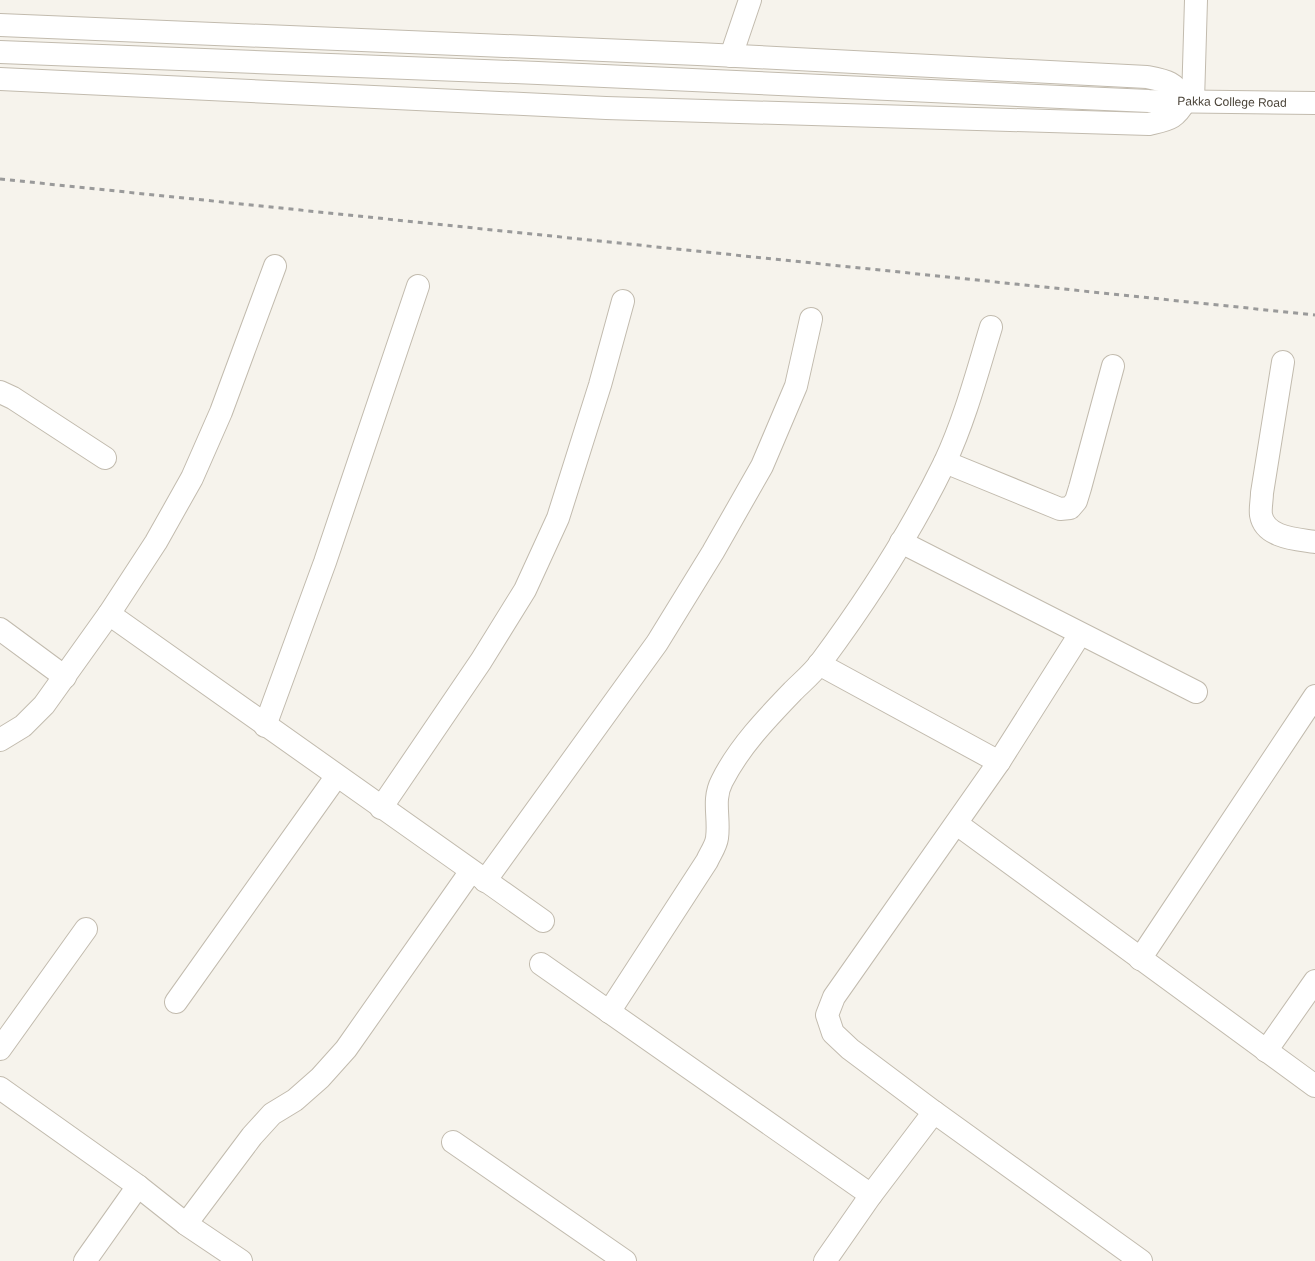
<svg xmlns="http://www.w3.org/2000/svg" width="1315" height="1261" font-family="Helvetica,sans-serif">
<style>
.lines{fill:none;stroke-linecap:round;stroke-linejoin:round}
.minor-casing{stroke:#c2bbae;stroke-width:24}
.tertiary-casing{stroke:#c2bbae;stroke-width:24}
.minor{stroke:#fff;stroke-width:22}
.tertiary{stroke:#fff;stroke-width:22}
.rail{stroke:#9a9a9a;stroke-width:3;stroke-dasharray:5 5;stroke-linecap:butt}
.labels{text-anchor:middle;stroke-width:3;stroke-linejoin:round;paint-order:stroke}
.street-label{font-size:12px;fill:#4b4439;stroke:#fff}
</style>
<rect width="100%" height="100%" fill="#f6f3ec"/>
<g class="lines">
<g class="minor-casing">
<g id="minor">
<path d="M731,56l19,-56"/>
<path d="M1193,101l3,-101"/>
<path d="M1283,362l-21,131c0,7 -2,15 -1,22 4,23 36,24 54,27"/>
<path d="M0,392l13,6 92,60"/>
<path d="M945,462l115,47 10,-1 6,-7 4,-13 33,-122"/>
<path d="M901,542l295,150"/>
<path d="M109,614l434,307"/>
<path d="M0,629l65,48"/>
<path d="M819,664l180,98"/>
<path d="M265,726l60,-164 93,-276"/>
<path d="M0,740l23,-14 21,-21 65,-91 47,-72 36,-64 29,-66 54,-146"/>
<path d="M381,808l100,-147 44,-71 33,-72 42,-133 23,-84"/>
<path d="M957,824l358,262"/>
<path d="M485,881l172,-238 56,-91 49,-86 34,-80 15,-67"/>
<path d="M1140,959l175,-263"/>
<path d="M541,964l330,231"/>
<path d="M176,1002l160,-225"/>
<path d="M609,1012l98,-151c3,-7 9,-15 10,-23 3,-20 -5,-38 5,-57 17,-34 45,-63 71,-90 9,-9 20,-18 28,-29 46,-62 90,-130 124,-200 20,-43 32,-89 46,-135"/>
<path d="M0,1049l86,-120"/>
<path d="M1266,1051l49,-70"/>
<path d="M0,1088l138,98 48,38 55,37"/>
<path d="M934,1112l-84,-63 -17,-16 -6,-18 7,-18 165,-235 81,-128"/>
<path d="M453,1142l172,119"/>
<path d="M186,1224l66,-88 20,-22 23,-14 25,-22 26,-29 125,-178"/>
<path d="M85,1261l53,-75"/>
<path d="M825,1261l46,-66 63,-83 207,149"/>
</g>
</g>
<g class="tertiary-casing">
<g id="tertiary">
<path d="M0,25l698,29 449,23c21,4 27,5 39,23 -11,19 -16,19 -37,24l-543,-16 -606,-29"/>
<path d="M0,52l538,21 611,28 166,2"/>
</g>
</g>
<use href="#minor" class="minor"/>
<use href="#tertiary" class="tertiary"/>
<path class="rail" d="M0,179l1315,136"/>
</g>
<g class="labels">
<g class="street-label">
<text transform="translate(1232 102) rotate(1)" y="4">Pakka College Road</text>
</g>
</g>
</svg>
